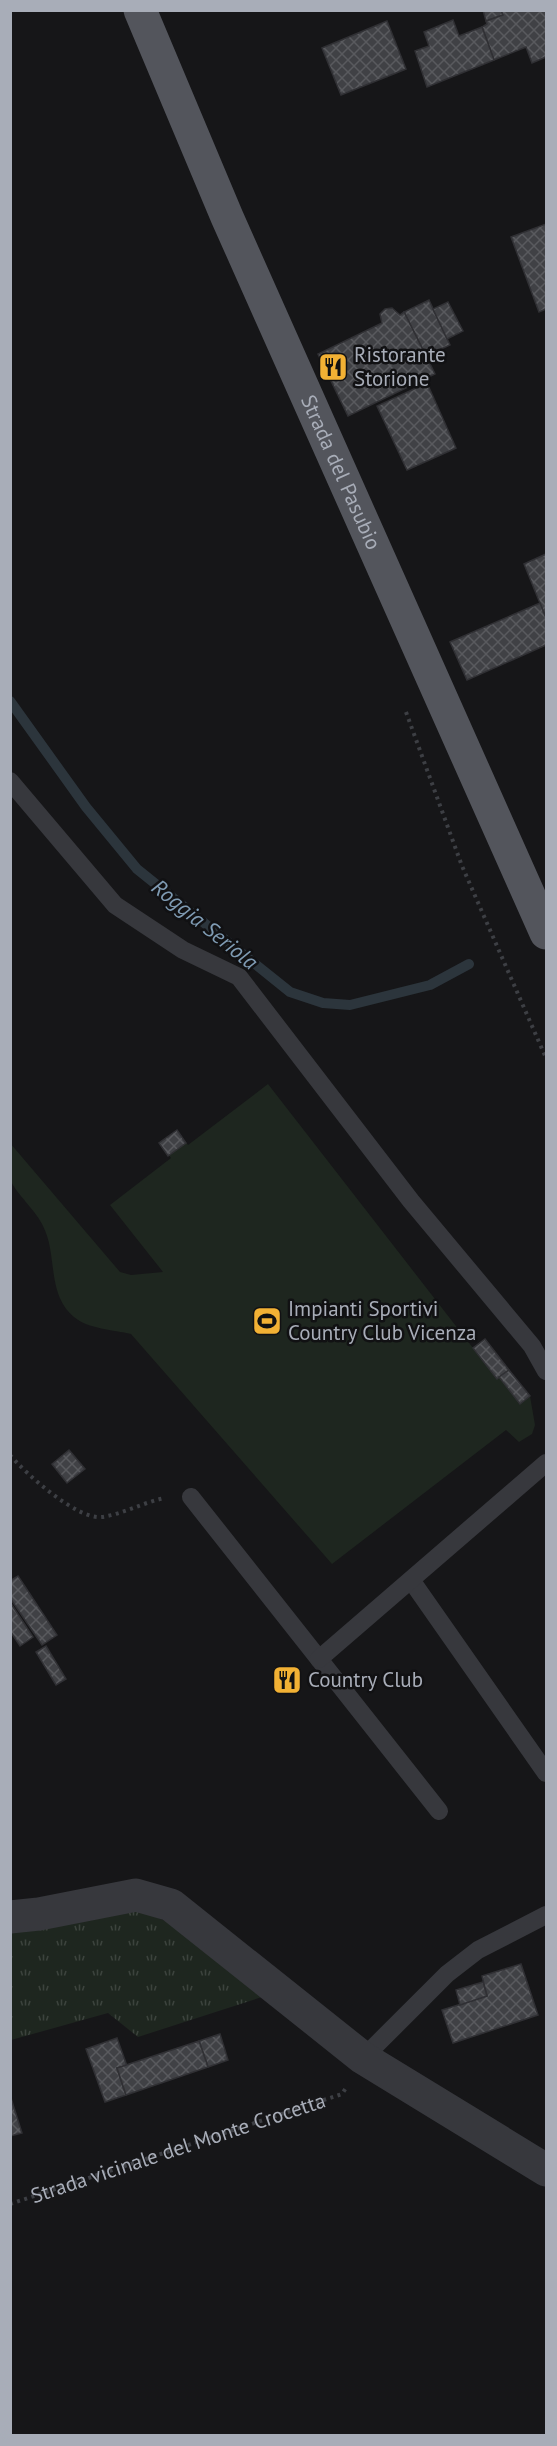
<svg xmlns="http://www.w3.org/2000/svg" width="557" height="2446" font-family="'PT Sans',sans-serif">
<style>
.grass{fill:url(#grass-tufts)}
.garden{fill:#1e261f}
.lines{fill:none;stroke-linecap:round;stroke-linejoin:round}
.stream{stroke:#2c353c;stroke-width:10}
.building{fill:url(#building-cross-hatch);stroke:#303034;stroke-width:1.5}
.path{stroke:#3d3f44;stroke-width:4;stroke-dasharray:3 4.5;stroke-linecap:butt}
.lane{stroke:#37383d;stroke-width:18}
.street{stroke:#37383d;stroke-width:33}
.primary{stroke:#53555c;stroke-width:33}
.labels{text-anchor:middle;stroke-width:5;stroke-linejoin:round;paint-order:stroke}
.poi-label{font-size:21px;fill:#a8adb8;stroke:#111113;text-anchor:start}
.street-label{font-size:21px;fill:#a8adb8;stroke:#111113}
.water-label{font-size:22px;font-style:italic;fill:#7f9bb3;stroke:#111113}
</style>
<defs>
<pattern id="grass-tufts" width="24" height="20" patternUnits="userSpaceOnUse" patternTransform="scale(1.5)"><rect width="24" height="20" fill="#1e261f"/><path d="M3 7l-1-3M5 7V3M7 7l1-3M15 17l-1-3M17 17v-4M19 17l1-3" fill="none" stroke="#3c433d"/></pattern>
<pattern id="building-cross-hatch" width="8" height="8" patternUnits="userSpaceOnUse" patternTransform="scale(1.5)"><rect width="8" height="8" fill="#404145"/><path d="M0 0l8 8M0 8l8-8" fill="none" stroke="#595a5e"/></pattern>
</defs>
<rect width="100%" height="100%" fill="#161618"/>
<path class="grass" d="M134,1908l41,17 90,71 -127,41 -30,-24 -97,27v-113z"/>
<path class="garden" d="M268,1084l205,264 12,-9 45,57 5,29 -3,9 -13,8 -13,-12 -174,134 -201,-230c-17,-4 -43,-5 -57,-17 -28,-24 -16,-62 -31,-91 -6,-14 -28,-34 -32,-45 -4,-10 0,-27 -1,-38l110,129 11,3 32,-3 -53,-67 61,-47 -12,-15 18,-13 11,15z"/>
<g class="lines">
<path class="stream" d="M10,701l76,106 51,62 153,123 33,11 27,2 80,-20 39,-21"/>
</g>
<g class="building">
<path d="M483,10h18l2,5 -17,6z"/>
<path d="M501,10h45v47l-14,6 -6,-16 -32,13 -12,-33 5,-3 -1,-3 17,-6z"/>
<path d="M453,20l6,16 23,-9 12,33 -67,27 -12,-36 14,-5 -5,-14z"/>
<path d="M387,21l19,48 -65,26 -19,-47z"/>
<path d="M546,224v85l-7,3 -28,-75z"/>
<path d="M429,300l21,45 -24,11 -22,-44z"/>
<path d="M448,302l15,29 -16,8 -14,-30z"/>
<path d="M392,308l8,7 4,-3 31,62 -87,42 -30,-62 64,-31 -2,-9 5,-5z"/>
<path d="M427,383l29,65 -49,22 -30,-64z"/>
<path d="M546,554v64l-22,-54z"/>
<path d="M540,603l6,15v27l-79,35 -17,-38z"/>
<path d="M177,1130l9,13 -18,13 -9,-13z"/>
<path d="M485,1339l24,31 -12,9 -24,-31z"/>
<path d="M509,1370l21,26 -10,8 -21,-27z"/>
<path d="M69,1450l16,19 -18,14 -15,-19z"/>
<path d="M18,1576l39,59 -15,10 -32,-47v-17z"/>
<path d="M10,1602l23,35 -13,9 -10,-15z"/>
<path d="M46,1646l20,33 -10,6 -20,-33z"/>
<path d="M521,1964l17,51 -85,28 -11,-33 45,-14 -5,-20z"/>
<path d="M483,1982l4,14 -27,9 -4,-15z"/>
<path d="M220,2034l8,26 -20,7 -9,-26z"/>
<path d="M117,2038l10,28 -10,2 9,27 -21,7 -19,-53z"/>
<path d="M199,2041l9,26 -82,28 -9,-27z"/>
<path d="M10,2095l12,38 -12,3z"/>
</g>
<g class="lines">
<g class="path">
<path d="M406,712l56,154 84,192"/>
<path d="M10,1455c15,18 67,65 92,62 21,-3 42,-15 63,-19"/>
<path id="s1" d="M10,2204l332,-110 4,-6"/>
</g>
<g class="lane">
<path d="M10,781l105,124 68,45 56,27 172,224 121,145 14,25"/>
<path d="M191,1497l248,314"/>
<path d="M411,1580l135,193"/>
<path d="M319,1659l227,-196"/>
<path d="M363,2058l84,-84 31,-24 68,-35"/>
</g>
<path class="street" d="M10,1917l29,-3 97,-19 35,10 192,153 183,112"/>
<path class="primary" id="s2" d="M140,10l87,207 319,716"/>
</g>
<defs>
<g id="restaurant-square" transform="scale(1.5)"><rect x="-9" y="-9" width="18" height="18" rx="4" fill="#f2b134" stroke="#111113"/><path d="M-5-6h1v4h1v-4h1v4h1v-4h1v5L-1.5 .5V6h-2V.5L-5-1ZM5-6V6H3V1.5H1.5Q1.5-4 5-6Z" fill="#111"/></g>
<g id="stadium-square" transform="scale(1.5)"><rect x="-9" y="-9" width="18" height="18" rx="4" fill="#f2b134" stroke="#111113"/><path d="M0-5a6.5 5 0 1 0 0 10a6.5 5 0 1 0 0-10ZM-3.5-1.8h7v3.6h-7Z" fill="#111"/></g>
</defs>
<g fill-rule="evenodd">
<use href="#restaurant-square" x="333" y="367"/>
<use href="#stadium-square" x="267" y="1321"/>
<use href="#restaurant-square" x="287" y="1680"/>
</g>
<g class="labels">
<g class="poi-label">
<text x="354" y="362">Ristorante<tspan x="354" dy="24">Storione</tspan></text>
<text x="288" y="1316">Impianti Sportivi<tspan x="288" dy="24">Country Club Vicenza</tspan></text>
<text x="308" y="1687">Country Club</text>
</g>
<g class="street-label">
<text dy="7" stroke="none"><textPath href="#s2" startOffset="504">Strada del Pasubio</textPath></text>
<text dy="7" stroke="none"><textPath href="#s1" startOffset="177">Strada vicinale del Monte Crocetta</textPath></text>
</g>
<g class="water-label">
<text transform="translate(205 924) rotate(39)" y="8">Roggia Seriola</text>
</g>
</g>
<rect width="557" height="2446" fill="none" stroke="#a8adb8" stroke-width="24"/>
</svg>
